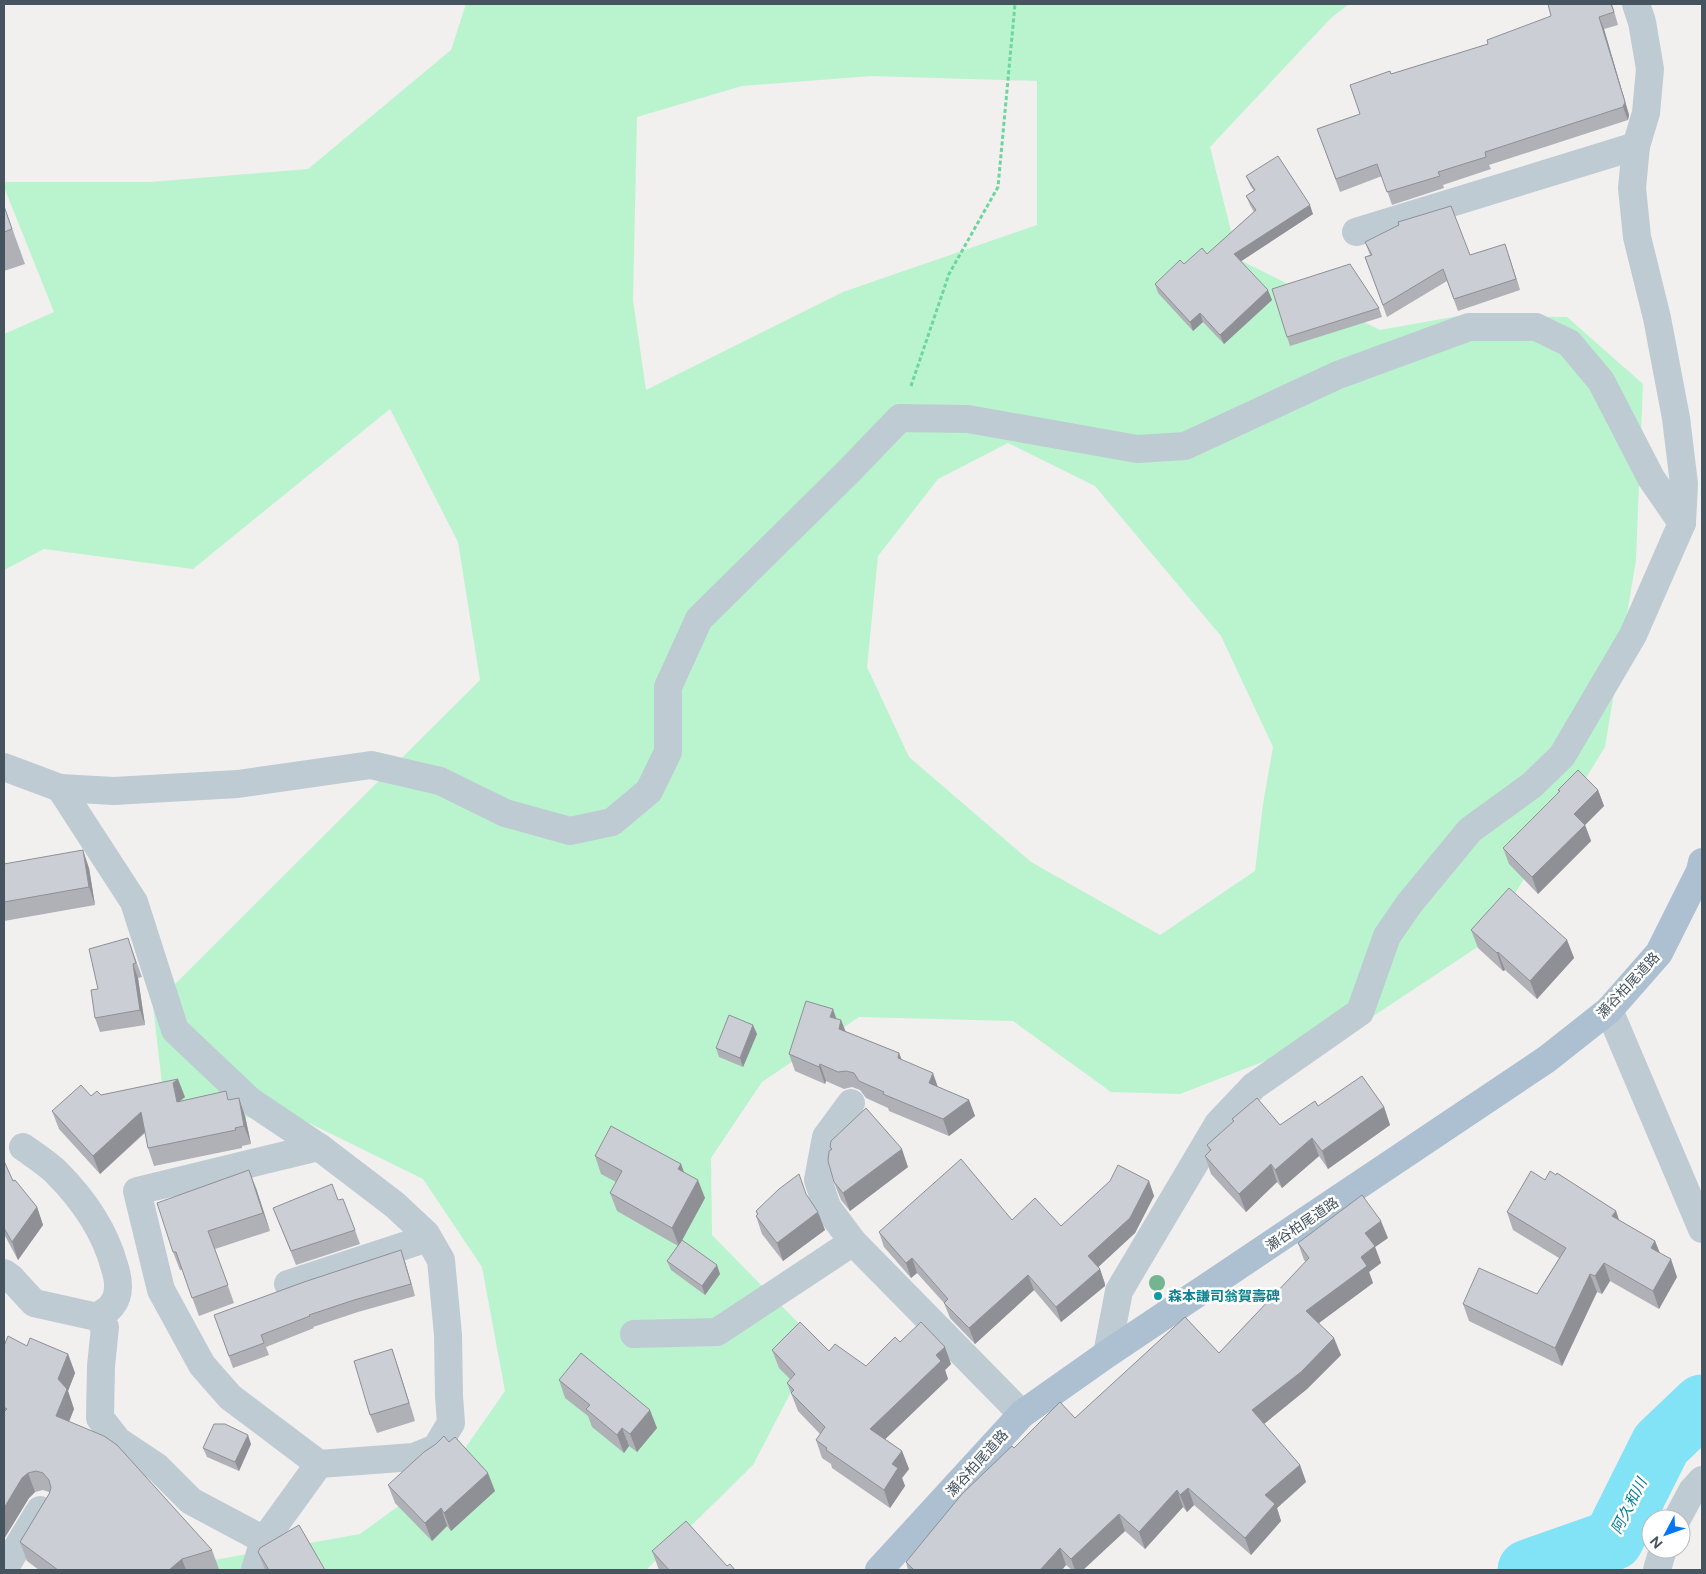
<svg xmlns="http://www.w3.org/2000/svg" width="1706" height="1574" font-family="Figtree,'Noto Sans JP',sans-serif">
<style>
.green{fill:#b9f4ce;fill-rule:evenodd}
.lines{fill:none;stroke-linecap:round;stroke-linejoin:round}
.river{stroke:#82e2f6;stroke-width:61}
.path{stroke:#6dd69e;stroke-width:3;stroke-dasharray:4 2.5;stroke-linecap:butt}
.minor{stroke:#becbd3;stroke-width:28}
.major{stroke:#acc0d1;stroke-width:28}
.tree{fill:#74b490}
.wall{fill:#afb1b7}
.shaded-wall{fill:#8e9095}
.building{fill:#cbced5;stroke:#8e9095}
.culture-dot{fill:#0f9aa8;stroke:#fff;stroke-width:2}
.labels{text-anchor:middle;stroke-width:5;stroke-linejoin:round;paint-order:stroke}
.street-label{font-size:14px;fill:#45545f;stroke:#fff}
.culture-label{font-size:14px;font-weight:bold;fill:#0d838f;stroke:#fff;text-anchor:start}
.water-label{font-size:15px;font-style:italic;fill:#037d96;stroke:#fff}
</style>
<rect width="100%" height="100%" fill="#f2efef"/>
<path class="green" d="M466,4h883l-18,14 -121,129 28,112 142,71 78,-14 109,1 76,67 -7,176 -31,187 -120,195 -122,81 -183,71 -69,-2 -98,-71 -154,-4 -97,65 -51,76 1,77 105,107 -64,123 -107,105h-442l10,-10 146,-26 92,-67 53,-76 -23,-124 -59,-88 -114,-56 -144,-13 -12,-104 327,-326 -22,-138 -68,-133 -197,160 -149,-20 -40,21v-236l50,-22 -50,-125v-5h147l157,-13 143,-119zM871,76l166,5v144l-194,67 -197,98 -13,-90 4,-183 105,-31zM1008,443l87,43 126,150 52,111 -10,57 -8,67 -95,64 -129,-73 -122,-105 -42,-90 11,-111 60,-77z"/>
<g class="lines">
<path class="river" d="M1528,1570l85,-30 48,-96 41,-39"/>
<path class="path" d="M911,386l38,-112 49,-87 17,-183"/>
<g class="minor">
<path d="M1356,232l280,-86"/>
<path d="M4,767l56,21 54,3 124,-7 133,-19 69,16 65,32 65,18 42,-9 37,-31 19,-39v-65l31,-68 150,-148 51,-53 68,1 169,30 48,-3 153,-71 131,-48h67l33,16 32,38 50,97 31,45"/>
<path d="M60,788l74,114 41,128 74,70 70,47 76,58 31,29 15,26 7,75 1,61 2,27 -15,25 -22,9 -95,7 -55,76 -9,30"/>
<path d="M1609,1010l93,219"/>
<path d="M851,1103l-25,34 -8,43 9,27 26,35 169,172"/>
<path d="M23,1147c11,8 24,16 33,25 27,27 48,57 58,93 4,12 7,29 -2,40 -3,5 -10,8 -15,12"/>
<path d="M4,1273l7,5 23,25 63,14 8,10 -4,39 -1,52 18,23 39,26 34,34 73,39"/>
<path d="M288,1284l140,-46"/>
<path d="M634,1334l83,-2 136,-90"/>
<path d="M1107,1354l12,-63 99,-167 36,-38 106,-74 27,-76 22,-32 61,-74 62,-45 30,-29 71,-121 49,-112 2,-39 -8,-66 -19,-100 -20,-81 -5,-49 4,-42 10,-33 4,-44 -8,-47 -6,-18"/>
<path d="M319,1464l-89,-67 -28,-32 -41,-75 -24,-99 182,-44"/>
<path d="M1677,1519l15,-28 10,-11"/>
<path d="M4,1569l36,-59"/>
<path d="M1657,1570l6,-21"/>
</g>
<path class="major" d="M879,1570l143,-156 85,-60 440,-295 62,-49 50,-57 41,-82 2,-9"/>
</g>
<circle class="tree" cx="1157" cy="1283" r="8"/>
<g class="wall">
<path d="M1612,4l6,21 -14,4 25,86 -1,5 -139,45 2,4 -48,16 1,3 -52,17 -10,-29 -42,16 -23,-63 43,-15 31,-40 97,-30z"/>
<path d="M1246,176l67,38 -72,47 31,39 -48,44 -21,-22 -10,9 -35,-38 -3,-9 52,-30 47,-42 -4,-7 -4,-9 8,-5 -4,-6z"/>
<path d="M4,206l21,58 -21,7z"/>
<path d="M1365,242l105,13 39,1 11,34 -62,21 -11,-30 -60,36 -22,-60 5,-2z"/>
<path d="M1379,308l3,9 -92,29 -3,-9z"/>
<path d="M1558,790h40l6,16 -19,19 6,16 -53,53 -29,-30 -6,-16 56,-56z"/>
<path d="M4,864l85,4 6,37 -91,16z"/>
<path d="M1471,930l96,10 7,18 -37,41 -32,-29 -2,1 -25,-23z"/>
<path d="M128,938l14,39 -4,1 7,47 -45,7 -5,-14 3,-29z"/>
<path d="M836,1019l9,12 54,22 3,7 36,27 31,13 6,16 -26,20 -60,-25 -1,-3 -22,-10 -6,-8 -8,-3 -8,2 -18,-8 -1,3 -30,-13 -6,-17z"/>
<path d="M757,1034l-14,33 -24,-10 -3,-9z"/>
<path d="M101,1095l84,2 -5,4 50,-1 15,16 6,28 -9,2v2l-88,18 -6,-18 -3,-15 -45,41 -41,-45 -7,-18 39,-15z"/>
<path d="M1318,1106l66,1 6,18 -62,44 -9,-13 -37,32 -5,-6 -31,30 -35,-38 -6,-18 5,-4 -3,-7 26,-23 -1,-3 48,6z"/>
<path d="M830,1147l78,20 -58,44 -9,-11 -7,-18z"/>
<path d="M595,1156l86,8 3,8 21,26 -25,45 40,31 -15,21 -34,-25 -4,-9 11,-15 -61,-35 -7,-18 6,-11 -15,-8z"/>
<path d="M4,1161l9,20 24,26 6,18 -25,35 -14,-26z"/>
<path d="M1556,1175l60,36 3,9 36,21 5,12 17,24 -18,32 -49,-28 -8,13 -5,-2 -35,74 -93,-45 -6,-17 74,-10 22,-36 -46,-28 -6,-18 38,-32z"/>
<path d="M1149,1181l5,15 -19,37 -37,34 2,2 5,15v2l-44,36 -27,-32 -59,54 -25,-26 -6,-15 -27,-30 -6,5 -27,-31 -5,-15 133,-12 49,6z"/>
<path d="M256,1188l14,43 -55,18 19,54 -35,13 -17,-46h-2l-7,-18z"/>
<path d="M807,1196l18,34 -42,31 -21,-27 -6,-18 1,-2 -1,-3z"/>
<path d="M338,1200l17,30 5,14 -64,21 -23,-57z"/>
<path d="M1388,1238l-13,9 6,16 -12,9 4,11 -54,40 22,32 -34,34 -43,35 36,41 6,17 -29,26 4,13 -30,34 -57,-50 -7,7 -4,-5 -38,42 -20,-18 -42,39h-11l-6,-5 -4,5h-154l-2,-8 108,-114 61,-30 144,-65 87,-91 -2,-2 -6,-17z"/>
<path d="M405,1262l10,34 -57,16 -45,15 1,1 -48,19 3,8 -36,13 -19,-53z"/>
<path d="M900,1342l51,22 -6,6 3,9 -63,60 17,12 7,18 -7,9 3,8 -15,22 -58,-40 -1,-4 -9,-6 -6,-18 4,-6 -22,-23 -11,-28 3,-4 -11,-11 -7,-18 57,1 37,15z"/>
<path d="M4,1346h23l41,8 7,19 -7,18 6,18 -5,13 143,128 7,19 -3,1h-177l-12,-9 -7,-19 29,-48v-2l-6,-2 -8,2 -6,6 -25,41z"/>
<path d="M392,1349l6,18 17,54 -38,12 -7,-18z"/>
<path d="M559,1380l98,48 -20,24 -8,-6 -5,7 -32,-26 -4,-11 -23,-18z"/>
<path d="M251,1444l-12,27 -32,-14 -4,-9z"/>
<path d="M388,1485l107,6 -44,40 -4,-5 -15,15 -37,-38z"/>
<path d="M652,1551l75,15 8,4h-76z"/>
<path d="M258,1552l67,18h-60z"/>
</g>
<g class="shaded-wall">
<path d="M1599,17l5,12 25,86 -1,5 -5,-13z"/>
<path d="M1310,205l3,9 -76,50 -3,-10z"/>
<path d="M1505,244l4,12 11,34 -4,-11z"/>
<path d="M1268,290l4,10 -48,44 -4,-9z"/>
<path d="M1200,313l3,9 -10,9 -3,-9z"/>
<path d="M1598,790l6,16 -19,19 6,16 -53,53 -6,-17 42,-63z"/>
<path d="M83,850l6,18 6,37 -6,-18z"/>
<path d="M1567,940l7,18 -37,41 -7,-18z"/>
<path d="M1498,952l7,18 -2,1 -6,-18z"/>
<path d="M133,964l5,14 7,47 -5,-15z"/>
<path d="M833,1009l6,17 -9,-9z"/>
<path d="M841,1020l7,17 -9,-8z"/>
<path d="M753,1025l4,9 -14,33 -3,-9z"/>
<path d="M899,1053l6,17 -7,-12z"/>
<path d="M820,1064l6,17 -1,3 -6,-17z"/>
<path d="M933,1073l6,17 -10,-7z"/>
<path d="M178,1079l7,18 -5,4 -3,1 -4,-19z"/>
<path d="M239,1098l6,18 6,28 -7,-18z"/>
<path d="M969,1100l6,16 -26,20 -6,-17z"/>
<path d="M1384,1107l6,18 -62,44 -6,-18z"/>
<path d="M141,1112l6,18 -47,44 -7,-18z"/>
<path d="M1312,1138l7,18 -37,32 -7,-18z"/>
<path d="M902,1149l6,18 -58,44 -7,-18z"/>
<path d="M681,1164l6,18 -9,-13z"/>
<path d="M1271,1164l6,18 -31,30 -7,-18z"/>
<path d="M249,1170l7,18 14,43 -7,-18z"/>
<path d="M698,1180l7,18 -26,48 -7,-18z"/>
<path d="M1149,1181l5,15 -19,37 -41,38 -6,-15z"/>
<path d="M37,1207l6,18 -25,35 -6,-18z"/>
<path d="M1616,1211l6,18 -10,-13z"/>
<path d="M818,1212l7,18 -42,31 -6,-18z"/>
<path d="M1381,1221l7,17 -13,9 6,16 -12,9 4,11 -61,45 -6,-17 55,-54 4,-24z"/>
<path d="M1655,1241l7,18 -11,-11z"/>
<path d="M401,1250l4,12 10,34 -4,-12z"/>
<path d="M912,1258l5,15 -6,5 -5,-15z"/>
<path d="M1671,1259l6,18 -18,32 -6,-18z"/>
<path d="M1604,1263l6,18 -8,13 -7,-18z"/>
<path d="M717,1265l3,9 -15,21 -3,-9z"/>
<path d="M1100,1269l5,15v2l-44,36 -5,-15z"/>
<path d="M1590,1274l7,18 -35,74 -7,-18z"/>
<path d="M1028,1275l6,15 -59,54 -6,-16z"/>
<path d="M1334,1338l7,17 -34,34 -48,39 -7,-18z"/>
<path d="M945,1347l6,17 -6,6 3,9 -71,68 -7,-18 66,-74z"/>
<path d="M392,1349l6,18 17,54 -6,-18z"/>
<path d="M68,1354l7,19 -7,18 6,18 -11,27 -7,-20 2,-37z"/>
<path d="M650,1410l7,18 -20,24 -7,-18z"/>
<path d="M622,1428l7,18 -5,7 -7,-18z"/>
<path d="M248,1435l3,9 -12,27 -4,-9z"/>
<path d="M902,1451l7,18 -7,9 3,8 -15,22 -6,-18 8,-26z"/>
<path d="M1300,1465l6,17 -29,26 4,13 -30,34 -6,-17 20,-43z"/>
<path d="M28,1473l7,19 -6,6 -25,41v-31l18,-30z"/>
<path d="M488,1473l7,18 -44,40 -7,-18z"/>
<path d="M1188,1488l6,17 -7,7 -7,-17z"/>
<path d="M1177,1490l6,17 -38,42 -6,-17z"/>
<path d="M441,1508l6,18 -15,15 -7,-18z"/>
<path d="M1119,1514l6,17 -42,39h-8l-4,-11z"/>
<path d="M1060,1548l6,17 -4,5h-22z"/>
<path d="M182,1559l4,11h-17z"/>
</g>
<g class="building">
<path d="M1548,4h63l3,8 -15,5 26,85 -2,5 -138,45 1,5 -48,15 2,4 -53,16 -10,-28 -41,15 -19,-50 43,-15 -10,-29 40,-14 1,3 97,-30 -1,-4 64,-24z"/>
<path d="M1278,156l32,49 -76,49 34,36 -48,45 -20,-22 -10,9 -35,-38 25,-24 4,4 18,-16 5,6 49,-44 -10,-14 9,-6 -9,-14z"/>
<path d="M4,206l8,23 -8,3z"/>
<path d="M1451,206l19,49 35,-11 11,35 -62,20 -11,-30 -60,36 -18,-48 7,-2 -7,-13 34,-17 -1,-3z"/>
<path d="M1350,264l29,44 -92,29 -15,-48z"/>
<path d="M1578,770l20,20 -24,24 11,11 -53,52 -29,-29 57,-57 -2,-1z"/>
<path d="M83,850l6,37 -85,15v-38z"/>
<path d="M1509,888l58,52 -37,41 -32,-29 -1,1 -26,-23z"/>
<path d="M128,938l8,25 -3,1 7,46 -45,8 -4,-28 7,-1 -9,-40z"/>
<path d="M806,1001l27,8 -3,8 11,3 -2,9 60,24 -1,5 35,15 -4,10 40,17 -26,19 -60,-25 1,-2 -25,-11 -5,-8 -8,-2 -8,1 -18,-8 -1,3 -30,-13z"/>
<path d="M729,1015l24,10 -13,33 -24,-10z"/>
<path d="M1362,1076l22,31 -62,44 -10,-13 -37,32 -4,-6 -32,30 -34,-38 6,-6 -4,-5 27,-24 -2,-2 25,-21 23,27 35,-24 3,5z"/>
<path d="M178,1079l-5,4 4,19 49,-11 2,9 11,-2 5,28 -9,2 1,2 -88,18 -7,-36 -48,44 -41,-45 29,-26 10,11 6,-5 4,4z"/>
<path d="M866,1108l36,41 -59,44 -9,-11 -6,-21 1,-10 3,-2 -2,-2 1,-6z"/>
<path d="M611,1126l70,38 -3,5 20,11 -26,48 -62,-35 12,-22 -27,-15z"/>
<path d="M961,1159l51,61 23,-22 26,28 49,-45 8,-16 31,16 -19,37 -42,38 12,13 -1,1 -43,37 -28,-32 -59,53 -25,-25 4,-4 -36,-41 -6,5 -27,-31z"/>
<path d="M4,1161l9,20 2,-1 22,27 -25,35 -8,-14z"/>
<path d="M249,1170l14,43 -55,18 20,54 -36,13 -16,-46h-3l-16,-49z"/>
<path d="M1531,1171l14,9 5,-9 6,4 1,-2 59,38 -4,5 43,25 -4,7 20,11 -18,32 -49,-28 -9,13 -5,-2 -35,74 -92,-44 16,-36 58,26 29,-46 -59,-36z"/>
<path d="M799,1174l7,20 12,18 -41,31 -21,-27 2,-2 -2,-3 23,-22z"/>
<path d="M332,1184l6,16 5,-1 12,31 -64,21 -18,-43z"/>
<path d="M1362,1195l19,26 -16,12 10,13 -14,11 6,9 -61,45 28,27 -33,34 -49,38 48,55 -35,30 10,9 -30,34 -57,-50 -8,7 -3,-5 -38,42 -20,-18 -48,45 -11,-11 -20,22h-126l-8,-8 56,-68 50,-48 2,2 46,-46 15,16 110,-101 34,36 90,-95 -11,-15z"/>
<path d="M682,1240l35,25 -15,21 -35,-25z"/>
<path d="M401,1250l10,34 -57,16 -45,15 1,1 -49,19 3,8 -35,13 -15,-41 90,-33z"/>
<path d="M800,1322l29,29 6,-7 31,22 29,-29 5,5 21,-20 24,25 -9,8 5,6 -71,68 32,22 -10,13 6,4 -14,22 -58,-40 1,-2 -11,-8 9,-13 -34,-34 3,-3 -7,-7 8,-9 -23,-24z"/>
<path d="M8,1336l19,10 3,-8 38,16 -10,25 9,10 -11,27 48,20 13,9 95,105 -30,9 -13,11h-111l-38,-28 29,-48 2,-6 -2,-8 -6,-7 -7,-2 -8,2 -6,5 -18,30v-96l3,-3 -3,-2v-61z"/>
<path d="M392,1349l17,54 -39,12 -16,-54z"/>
<path d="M581,1353l69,57 -20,24 -8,-6 -5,7 -31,-26 4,-4 -31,-25z"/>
<path d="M214,1424h11l23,11 -13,27 -32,-14z"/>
<path d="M444,1436l5,6 6,-5 33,36 -44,40 -3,-5 -16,15 -37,-38 36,-33 12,-8z"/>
<path d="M686,1521l41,45 3,-2 5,6h-66l-17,-19z"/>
<path d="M299,1525l26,45h-56l-11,-18 2,-4z"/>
</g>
<circle class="culture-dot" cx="1158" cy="1296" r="5"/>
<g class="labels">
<g class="street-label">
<text transform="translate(1628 985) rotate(-47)" y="5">瀬谷柏尾道路</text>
<text transform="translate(1302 1224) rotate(-34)" y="5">瀬谷柏尾道路</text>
<text transform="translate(977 1463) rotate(-48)" y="5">瀬谷柏尾道路</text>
</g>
<g class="culture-label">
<text x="1168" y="1301">森本謙司翁賀壽碑</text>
</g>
<g class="water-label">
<text transform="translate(1629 1506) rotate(-63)" y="5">阿久和川</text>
</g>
</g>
<rect width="1706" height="1574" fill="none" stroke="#45545f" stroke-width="10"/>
<g transform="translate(1666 1534) rotate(229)"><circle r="24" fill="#ffffff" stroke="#b5bbbf"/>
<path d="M0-4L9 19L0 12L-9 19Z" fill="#0577f6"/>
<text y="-8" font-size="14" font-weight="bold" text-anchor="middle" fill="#45545f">N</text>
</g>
</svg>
